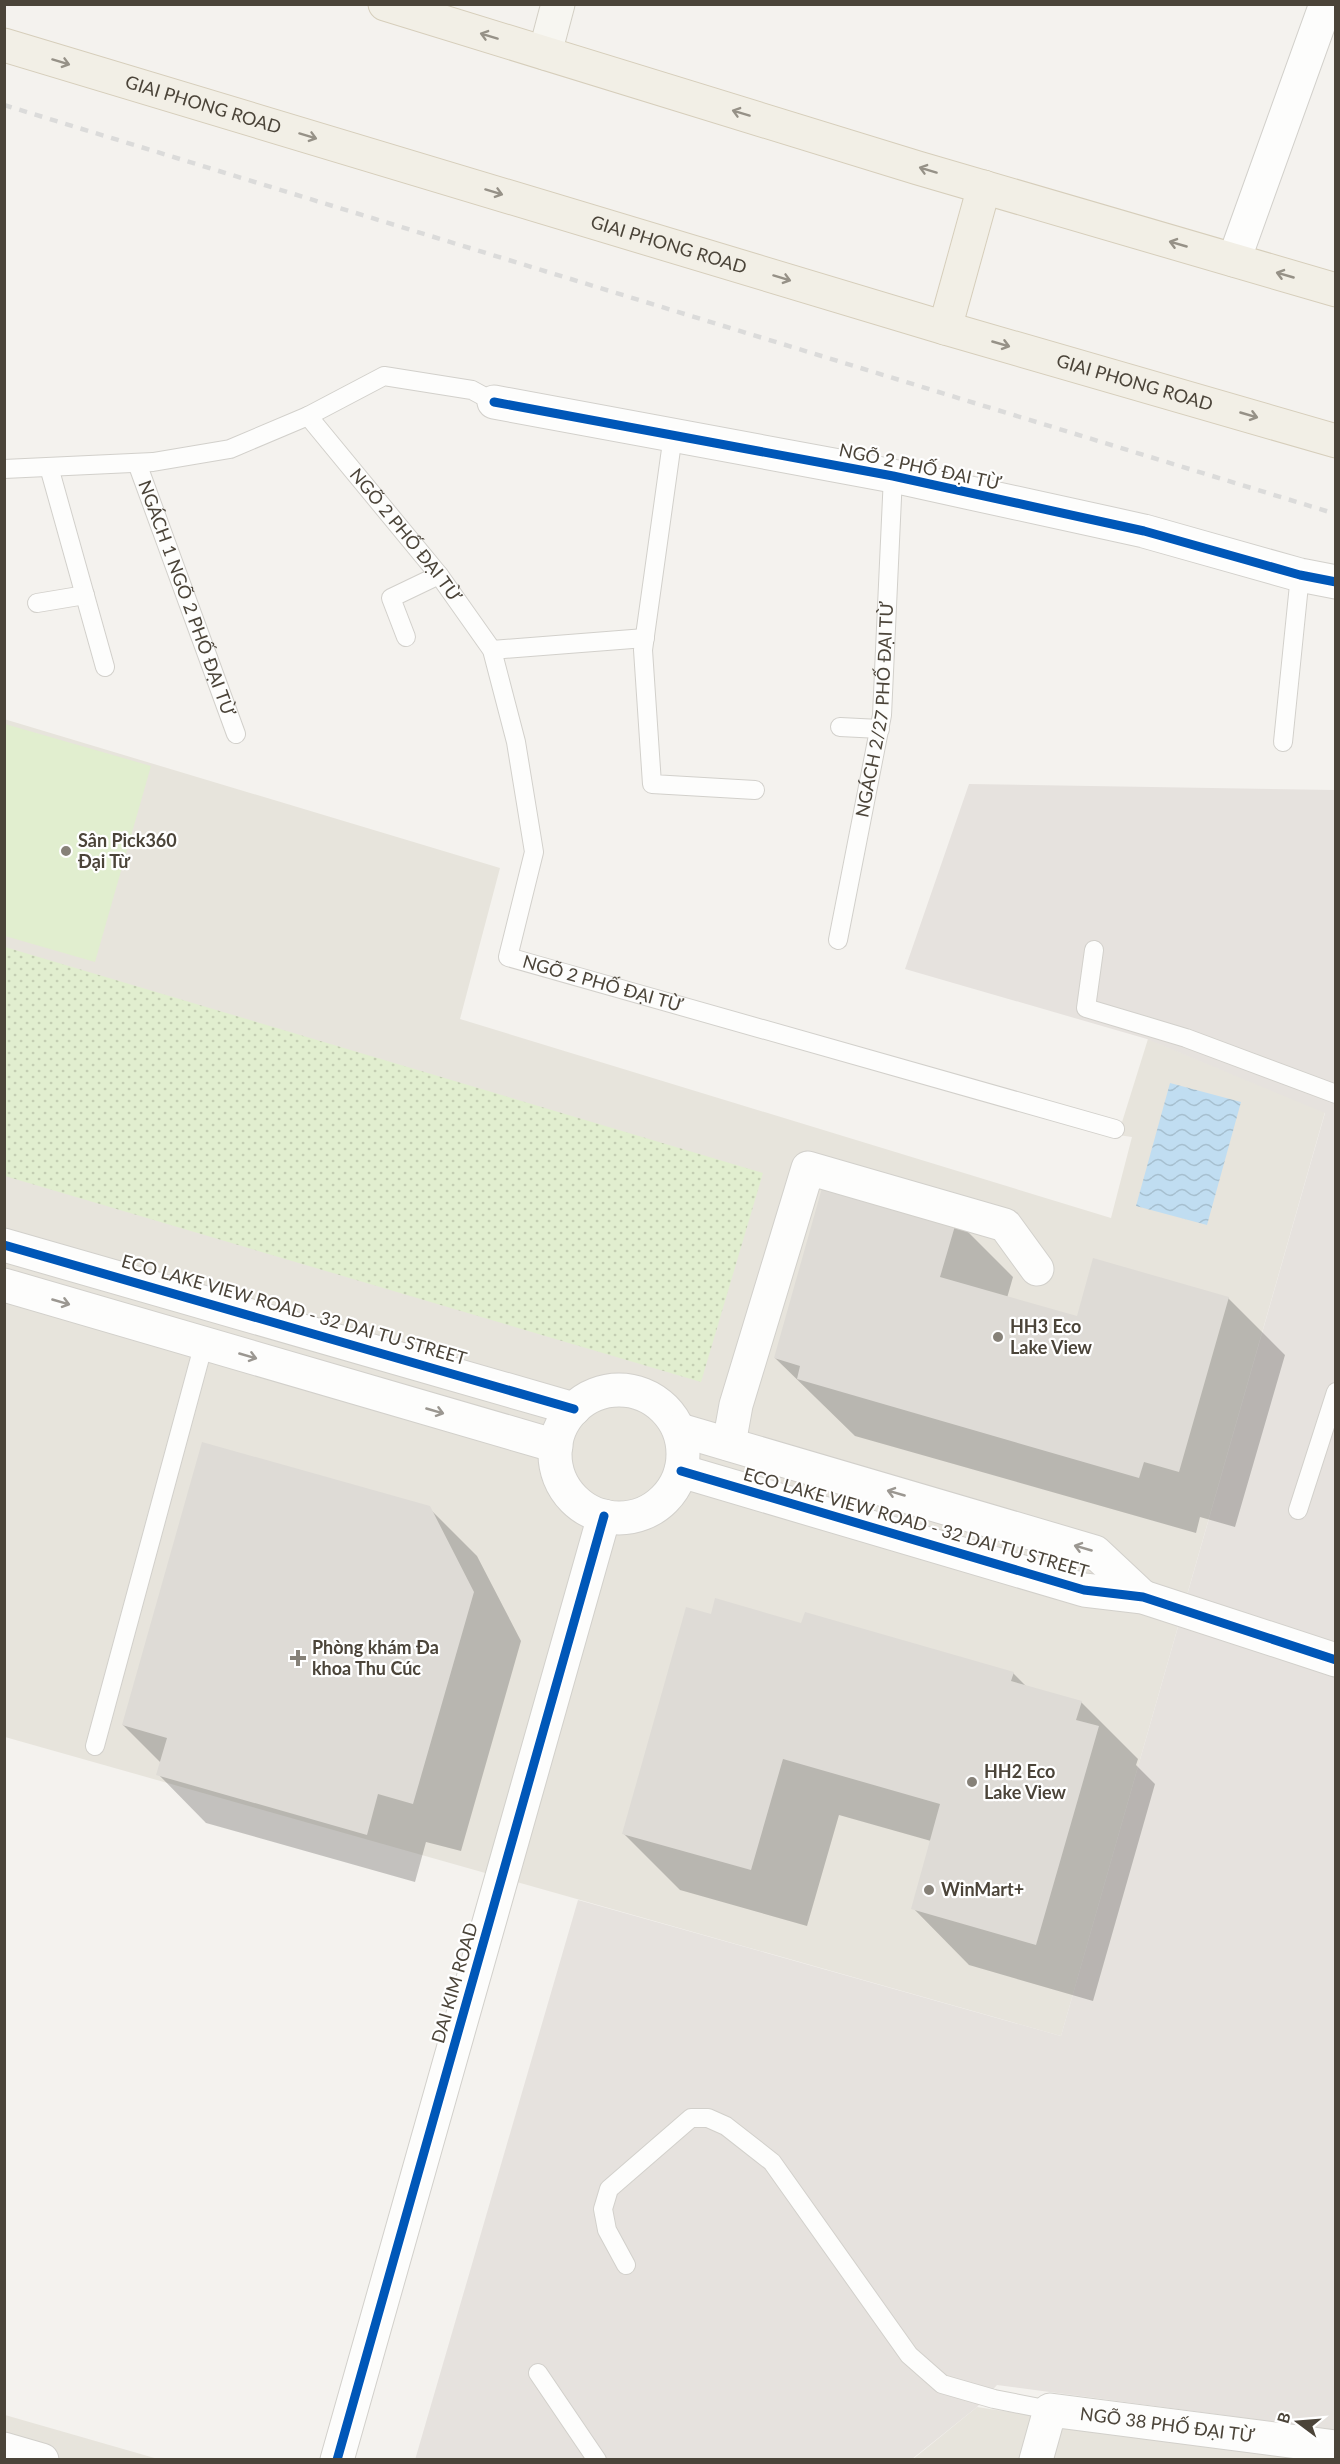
<svg xmlns="http://www.w3.org/2000/svg" width="1340" height="2464" font-family="Lato,sans-serif">
<style>
.residential{fill:#e7e4dc}
.industrial{fill:#e6e2de}
.grass{fill:url(#grass-dots)}
.pitch{fill:#e1eecf}
.water{fill:url(#water-waves)}
.shadow{fill:#0003}
.building{fill:#dedbd6}
.lines{fill:none;stroke-linecap:round;stroke-linejoin:round}
.lane-casing{stroke:#d2d0cb;stroke-width:20}
.street-casing{stroke:#d2d0cb;stroke-width:35}
.secondary-casing{stroke:#d3cfc5;stroke-width:35}
.primary-casing{stroke:#d6cebb;stroke-width:35}
.lane{stroke:#fdfdfc;stroke-width:18}
.street{stroke:#fdfdfc;stroke-width:33}
.secondary{stroke:#f7f6f1;stroke-width:33}
.primary{stroke:#f2efe6;stroke-width:33}
.rail{stroke:#dbdbda;stroke-width:4.5;stroke-dasharray:8 8;stroke-linecap:butt}
.cycleway-casing{stroke:#fff;stroke-width:13}
.cycleway{stroke:#0057b8;stroke-width:9}
.oneway{stroke:#969187}
.oneway2{stroke:#9b9791}
.poi-dot{fill:#868178;stroke:#fff;stroke-width:2}
.labels{text-anchor:middle;stroke-width:4.5;stroke-linejoin:round;paint-order:stroke}
.street-label{font-size:18px;fill:#4b4439;stroke:#fff}
.poi-label{font-size:18px;font-weight:bold;fill:#4b4439;stroke:#fff;text-anchor:start}
</style>
<defs>
<pattern id="grass-dots" width="8" height="8" patternUnits="userSpaceOnUse" patternTransform="scale(1.5)"><rect width="8" height="8" fill="#e1eecf"/><path d="M2 2h.1M6 6h.1" fill="none" stroke="#c3cdb2" stroke-width="1.8" stroke-linecap="round"/></pattern>
<pattern id="water-waves" width="16" height="10" patternUnits="userSpaceOnUse" patternTransform="scale(1.5)"><rect width="16" height="10" fill="#c0ddf1"/><path d="M0 5q4-4 8 0t8 0" fill="none" stroke="#a6bfcf"/></pattern>
</defs>
<rect width="100%" height="100%" fill="#f4f2ee"/>
<g class="residential">
<path d="M4,719l496,149 -40,151 651,199 21,-81 -14,-2 30,-96 177,73 -264,924 -1056,-299z"/>
<path d="M977,2407l345,52 -410,1z"/>
<path d="M5,2415l153,44h-153z"/>
</g>
<path class="industrial" d="M969,784l366,6v1640l-338,-45 -20,22 -65,52 -497,1 163,-560 483,136 264,-923 -178,-74 -242,-70z"/>
<path class="grass" d="M5,947l758,226 -62,209 -696,-206z"/>
<path class="pitch" d="M5,724l146,42 -56,196 -90,-26z"/>
<path class="water" d="M1170,1083l71,19 -34,123 -71,-19z"/>
<g class="shadow">
<path d="M956,1220l57,57 -6,21 71,20 150,-20 57,57 -50,172 -35,-10 -4,16 -341,-97 -80,-78z"/>
<path d="M429,1508l48,48 44,85 -60,210 -35,-9 -11,40 -209,-59 -48,-49 3,-11 -38,-38z"/>
<path d="M712,1616l90,9 211,48 13,13 55,16 57,57 -2,6 19,19 -62,217 -124,-36 -56,-57 18,-67 -92,-26 -32,111 -127,-36 -57,-57z"/>
</g>
<g class="building">
<path d="M824,1181l133,38 -17,58 137,39 16,-58 136,39 -50,175 -35,-10 -5,16 -342,-99 3,-13 -26,-8z"/>
<path d="M202,1442l228,64 44,86 -61,212 -35,-10 -11,41 -211,-60 11,-37 -45,-13z"/>
<path d="M715,1598l86,25 4,-11 209,60 -3,9 71,20 -6,19 23,6 -63,219 -125,-36 29,-105 -157,-45 -32,111 -129,-36 64,-227 25,7z"/>
</g>
<g class="lines">
<g class="lane-casing">
<g id="lane">
<path id="s1" d="M308,416l131,159 53,75 24,92 18,110 -26,105 607,172"/>
<path d="M673,435l-30,215 9,134 103,6"/>
<path id="s2" d="M137,463l99,271"/>
<path d="M49,467l56,200"/>
<path d="M4,469l149,-7 77,-13 78,-33 76,-40 88,14 22,12"/>
<path d="M37,603l48,-8"/>
<path d="M406,637l-15,-39 48,-23"/>
<path d="M492,650l153,-12"/>
<path d="M840,727l40,2"/>
<path d="M1283,742l17,-167"/>
<path id="s3" d="M838,940l44,-225 11,-239"/>
<path d="M1094,950l-8,58 100,30 150,56"/>
<path d="M1298,1510l38,-118"/>
<path d="M95,1746l109,-403"/>
<path d="M626,2265l-19,-35 -4,-21 6,-20 82,-71h17l18,8 46,36 137,193 33,29 52,15 56,11"/>
<path d="M538,2373l59,87"/>
</g>
</g>
<g class="street-casing">
<g id="street">
<path d="M1234,260l92,-256"/>
<path d="M494,402l399,74 251,55 156,44 36,7"/>
<path d="M4,1245l570,164"/>
<path d="M4,1285l552,161"/>
<circle cx="619" cy="1454" r="64"/>
<path d="M680,1430l415,122 48,45"/>
<path d="M729,1444l7,-39 72,-237 197,57 32,44"/>
<path d="M681,1471l403,119 59,7 193,63"/>
<path d="M4,2449l38,11"/>
<path d="M337,2460l267,-944"/>
<path id="s4" d="M1036,2460l14,-50 286,37"/>
</g>
</g>
<g class="secondary-casing">
<path id="secondary" d="M545,53l13,-49"/>
</g>
<g class="primary-casing">
<g id="primary">
<path d="M385,4l533,164 418,122"/>
<path id="s5" d="M4,45l941,283 391,113"/>
<path d="M945,328l39,-141"/>
</g>
</g>
<use href="#lane" class="lane"/>
<use href="#street" class="street"/>
<use href="#secondary" class="secondary"/>
<use href="#primary" class="primary"/>
<path class="rail" d="M4,105l1332,409"/>
<g class="cycleway-casing">
<g id="cycleway">
<path d="M494,402l399,74 251,55 156,44 36,7"/>
<path d="M4,1245l570,164"/>
<path d="M681,1471l403,119 59,7 193,63"/>
<path d="M337,2460l267,-944"/>
</g>
</g>
<use href="#cycleway" class="cycleway"/>
</g>
<defs><path id="oneway-shaft" d="M-6 0H5M1.5-3L5.5 0L1.5 3" fill="none" stroke-width="1.6" stroke-linecap="round" stroke-linejoin="round" transform="scale(1.5)"/></defs>
<g class="oneway">
<use href="#oneway-shaft" transform="translate(489 36) rotate(-163)"/>
<use href="#oneway-shaft" transform="translate(61 62) rotate(17)"/>
<use href="#oneway-shaft" transform="translate(741 113) rotate(-163)"/>
<use href="#oneway-shaft" transform="translate(308 136) rotate(17)"/>
<use href="#oneway-shaft" transform="translate(928 170) rotate(-163)"/>
<use href="#oneway-shaft" transform="translate(494 192) rotate(17)"/>
<use href="#oneway-shaft" transform="translate(1178 244) rotate(-164)"/>
<use href="#oneway-shaft" transform="translate(1285 275) rotate(-164)"/>
<use href="#oneway-shaft" transform="translate(782 278) rotate(17)"/>
<use href="#oneway-shaft" transform="translate(1001 344) rotate(16)"/>
<use href="#oneway-shaft" transform="translate(1249 415) rotate(16)"/>
</g>
<g class="oneway2">
<use href="#oneway-shaft" transform="translate(61 1302) rotate(16)"/>
<use href="#oneway-shaft" transform="translate(248 1356) rotate(16)"/>
<use href="#oneway-shaft" transform="translate(435 1411) rotate(16)"/>
<use href="#oneway-shaft" transform="translate(896 1493) rotate(-164)"/>
<use href="#oneway-shaft" transform="translate(1083 1548) rotate(-164)"/>
</g>
<g class="poi-dot">
<circle cx="66" cy="851" r="6"/>
<circle cx="998" cy="1337" r="6"/>
<path d="M295 1649h6v6h6v6h-6v6h-6v-6h-6v-6h6z"/>
<circle cx="972" cy="1782" r="6"/>
<circle cx="929" cy="1890" r="6"/>
</g>
<g class="labels">
<g class="street-label">
<text dy="6" stroke="none"><textPath href="#s5" startOffset="208">GIAI PHONG ROAD</textPath></text>
<text dy="6" stroke="none"><textPath href="#s5" startOffset="694">GIAI PHONG ROAD</textPath></text>
<text dy="6" stroke="none"><textPath href="#s5" startOffset="1180">GIAI PHONG ROAD</textPath></text>
<text transform="translate(920 467) rotate(12)" y="6">NGÕ 2 PHỐ ĐẠI TỪ</text>
<text dy="6" stroke="none"><textPath href="#s1" startOffset="154">NGÕ 2 PHỐ ĐẠI TỪ</textPath></text>
<text dy="6" stroke="none"><textPath href="#s2" startOffset="144">NGÁCH 1 NGÕ 2 PHỐ ĐẠI TỪ</textPath></text>
<text dy="6" stroke="none"><textPath href="#s3" startOffset="234">NGÁCH 2/27 PHỐ ĐẠI TỪ</textPath></text>
<text dy="6" stroke="none"><textPath href="#s1" startOffset="711">NGÕ 2 PHỐ ĐẠI TỪ</textPath></text>
<text transform="translate(294 1310) rotate(16)" y="6">ECO LAKE VIEW ROAD - 32 DAI TU STREET</text>
<text transform="translate(916 1523) rotate(16)" y="6">ECO LAKE VIEW ROAD - 32 DAI TU STREET</text>
<text transform="translate(455 1983) rotate(-74)" y="6">DAI KIM ROAD</text>
<text dy="6" stroke="none"><textPath href="#s4" startOffset="170">NGÕ 38 PHỐ ĐẠI TỪ</textPath></text>
</g>
<g class="poi-label">
<text x="78" y="847">Sân Pick360<tspan x="78" dy="21">Đại Từ</tspan></text>
<text x="1010" y="1333">HH3 Eco<tspan x="1010" dy="21">Lake View</tspan></text>
<text x="312" y="1654">Phòng khám Đa<tspan x="312" dy="21">khoa Thu Cúc</tspan></text>
<text x="984" y="1778">HH2 Eco<tspan x="984" dy="21">Lake View</tspan></text>
<text x="941" y="1896">WinMart+</text>
</g>
</g>
<rect width="1340" height="2464" fill="none" stroke="#4b4439" stroke-width="12"/>
<g transform="translate(1298 2422) rotate(286)" stroke="#ffffff" stroke-width="4.5" paint-order="stroke">
<path d="M0-4.5L10 22L0 15L-10 22Z" fill="#4b4439"/>
<text y="-9" font-size="16" font-weight="bold" text-anchor="middle" fill="#4b4439">B</text>
</g>
</svg>
